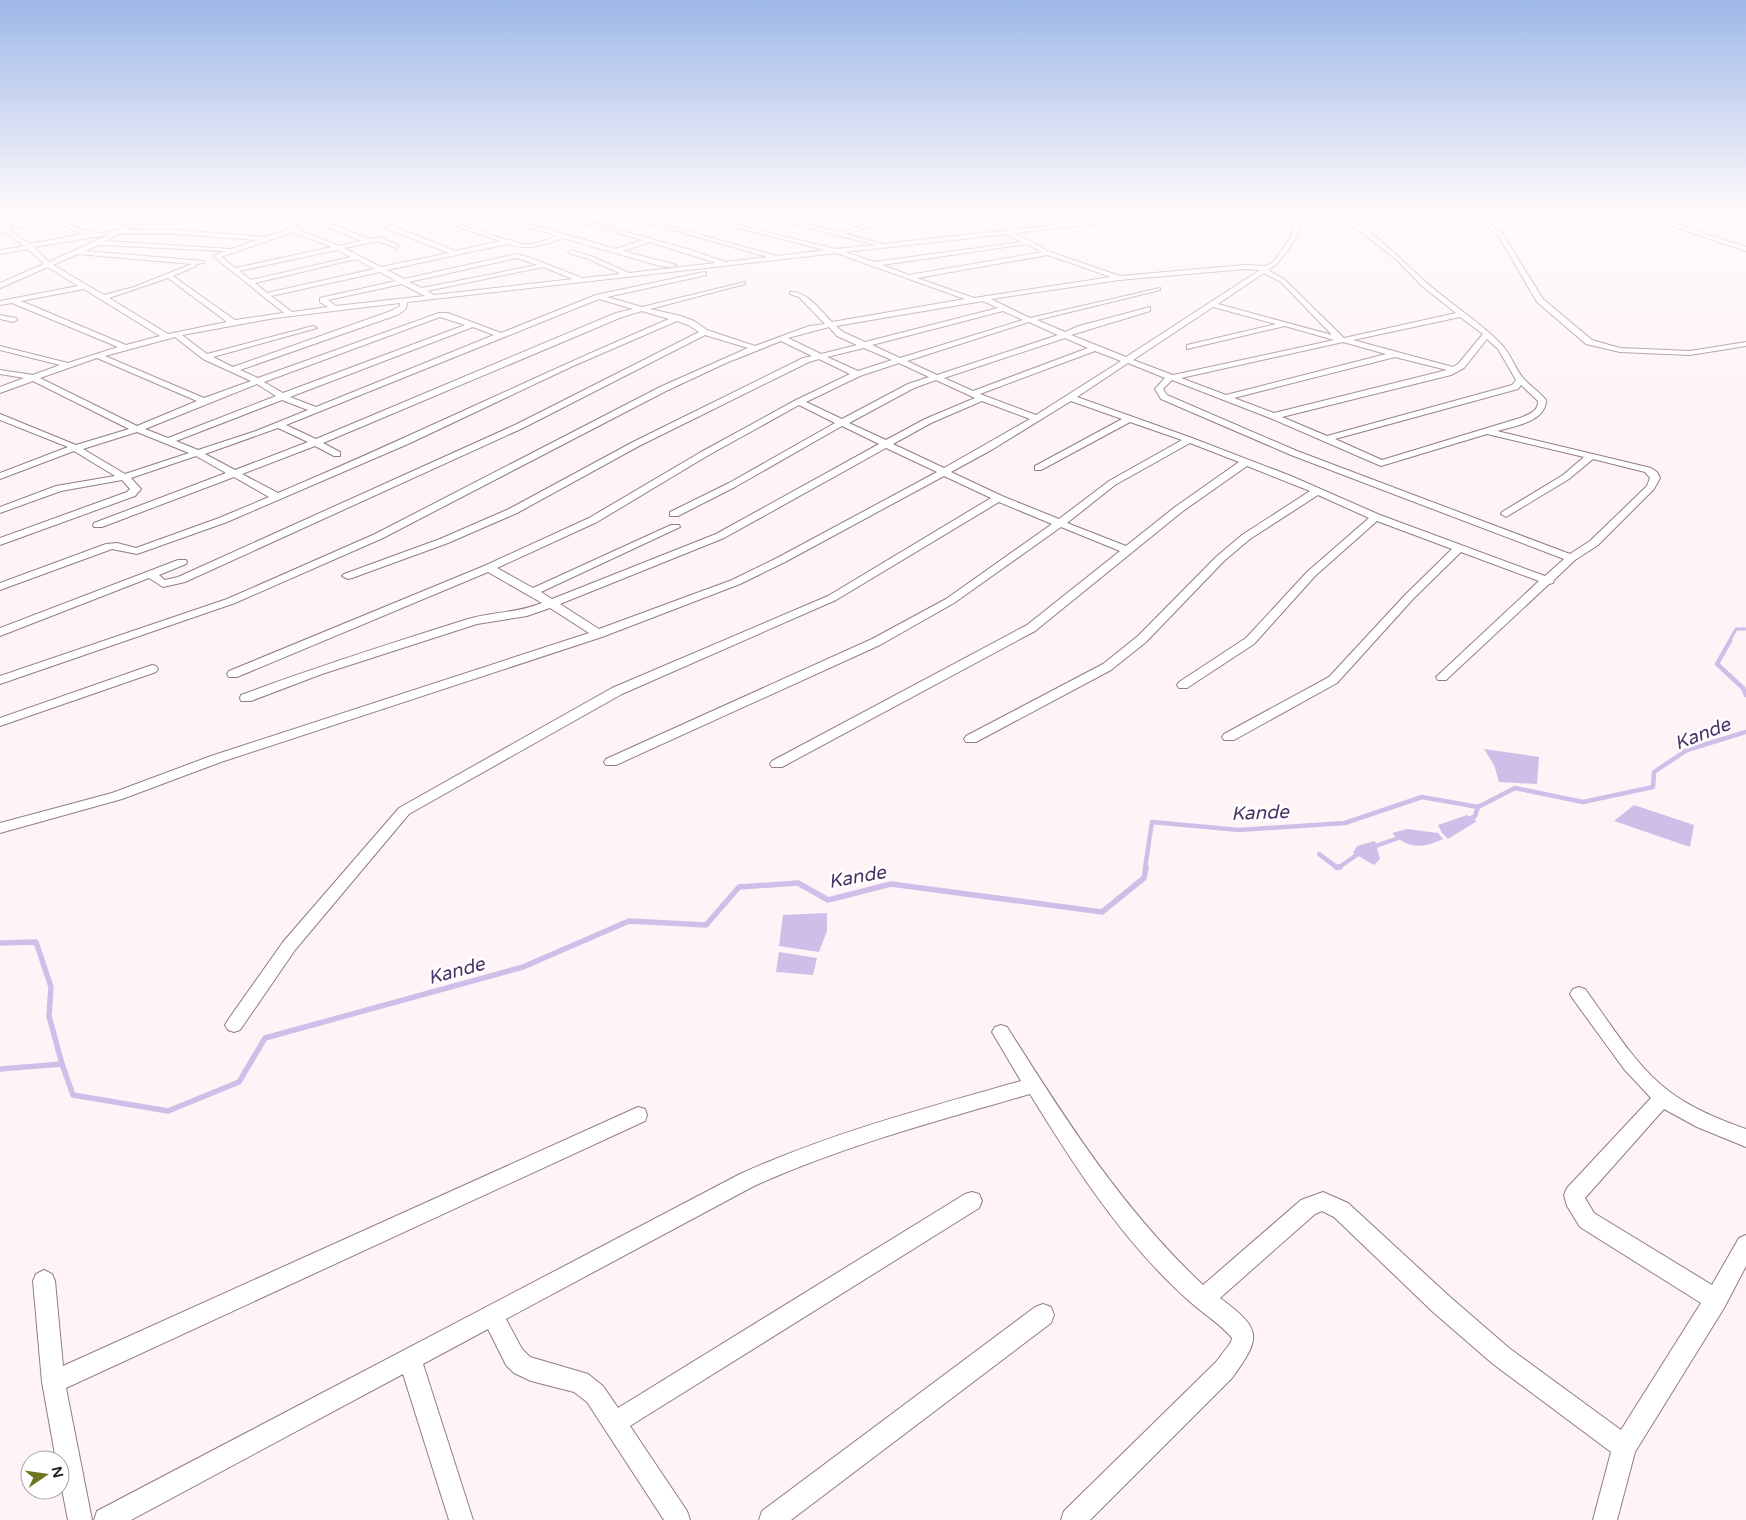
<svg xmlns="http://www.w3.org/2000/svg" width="1746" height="1520" font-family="'Varela Round',sans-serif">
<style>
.water{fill:#d0bee9}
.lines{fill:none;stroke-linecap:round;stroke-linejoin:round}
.stream-far2{stroke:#d0bee9;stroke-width:3}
.stream-far1{stroke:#d0bee9;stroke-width:4.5}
.stream{stroke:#d0bee9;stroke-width:5.5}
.minor-casing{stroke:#937c85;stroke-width:2}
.minor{fill:#fff;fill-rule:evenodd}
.labels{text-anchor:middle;stroke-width:5;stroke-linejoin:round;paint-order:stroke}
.water-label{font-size:19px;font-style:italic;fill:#4a3166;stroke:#fff}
</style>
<rect width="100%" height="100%" fill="#fef3f7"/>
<g class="water">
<path d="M1484,749l55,8 -2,27 -38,-2 -5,-17z"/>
<path d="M1634,805l60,20 -4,22 -76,-26z"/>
<path d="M1467,815l10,6 -29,18 -6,-6 -4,-8z"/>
<path d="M1407,829l31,4 5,6c-20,9 -34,11 -51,-6z"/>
<path d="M1375,841l5,18 -6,6 -21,-12 4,-7z"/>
<path d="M827,913v18l-8,21 -40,-6 4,-31z"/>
<path d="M779,952l38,6 -4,17 -37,-3z"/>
</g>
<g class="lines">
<path class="stream-far2" d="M1729,642l7,-13h10"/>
<g class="stream-far1">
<path d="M1730,641l-13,23 26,24 3,7"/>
<path d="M1467,821l8,-5 3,-9"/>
<path d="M1373,847l28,-10"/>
<path d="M1336,867l-17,-13 19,14"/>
<path d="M1145,868l7,-46 87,8 106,-7 77,-26 56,10 37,-19 68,14 70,-15 1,-15 33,-22 59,-18"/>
<path d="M1338,868l23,-16"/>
</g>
<g class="stream">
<path d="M1336,867h4"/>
<path d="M0,943l36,-1 15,45 -2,29 13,48"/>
<path d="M0,1069l62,-5 11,31 95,16 71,-29 26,-44 258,-71 106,-46 77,4 33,-38 59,-4 30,17 63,-16 211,28 42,-34 2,-11"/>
</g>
<g class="minor-casing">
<g id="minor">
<path d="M0,213h5l-5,3z"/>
<path d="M66,213h10l-19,6c30,13 42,21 74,5 9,-5 18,-11 29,-11l-33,17h51l87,7 44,-15 -91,-4 -3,-2 3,-2 100,5 19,-6h8l-1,1 26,4 86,33 44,-10 -83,-28h8l82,27c6,-1 8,3 14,4 13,2 25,-4 36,-8l-74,-23h9l124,36 27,-9 -95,-27h9l134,37 34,12 43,-5 -156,-44h9l156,43 48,-6 -146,-37h9l148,36 40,-4 -127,-32h9l81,19 65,-19h9l-68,21 38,10 127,-14 -34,-17h7l35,16 35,-4 -32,-12h8l33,11 30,-4 -18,-7h8l19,6 75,-6 -3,2 -159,18 36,19 70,24 125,-11 21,1 7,-4 18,-25 4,-24h6l-4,24 -20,27 -9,6 17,10 59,58 112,-25 -34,-27 -25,-26 -41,-32 -29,-15c31,-2 78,52 101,71 24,21 51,37 73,60 10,10 14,25 23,35 7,8 16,13 22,21 0,22 -32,26 -49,31l154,37 6,4 3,6 -6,11 -56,56 -23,15 -21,20 -1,3 -4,1 -103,96h-8l-2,-3 103,-96 -78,-29 -48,47 -76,84 -103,57h-10l-2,-3 2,-3 105,-57 76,-82 47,-46 -75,-28 -62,55 -61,68 -67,44h-8l-2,-3 2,-3 67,-44 61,-66 62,-54 -51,-23 -68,44 -26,22 -78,81 -35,28 -135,72h-10l-2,-3 2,-3 137,-72 35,-28 78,-79 26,-22 68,-44 -63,-25 -64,45 -148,120 -253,136h-10l-2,-3 2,-3 255,-136 93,-74 -59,-24 -107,76 -74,42 -264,120h-10l-2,-3 2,-3 266,-120 74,-40 106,-75 -53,-22 -163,98 -214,94 -213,120 -114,136 -55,80 -6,2 -6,-2 -3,-5 3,-5 55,-78 116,-134 213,-120 216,-92 163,-98 -47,-22 -159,86 -45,22 -138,53 -381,125 -99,37 -122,34v-10l112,-30 99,-37 378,-123 -39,-25 -23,8 -50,8 -155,50 -71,27h-10l-1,-3 1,-3c75,-28 151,-52 227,-76 25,-7 49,-6 74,-16l-54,-31 -251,105h-8l-2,-3 2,-3 255,-105 105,-48 112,-66 95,-52 54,-26 -31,-15 -10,3 -170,84 -122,67 -69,30 -96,35 -4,1 -6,-3 2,-2 96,-35 69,-30 124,-67 170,-84 9,-2 -31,-15 -55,22 -60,28 -283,147 -148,65 -235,81v-8l227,-77 148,-65 285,-147 88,-39 -43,-13 -182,93 -338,154 -22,5 -14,-9 -149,58v-8l178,-68h8l1,2 -1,2 -27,11 6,5 13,-3 339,-153 182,-92 -11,-7 -11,-4 -104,45 -165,78 -181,78 -90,32 -25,-5 -112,41v-7l106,-39 11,-1 19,5 83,-30 50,-21 -35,-20 -132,50h-8l-1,-2 1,-2 132,-50 -30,-17 -65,22 10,11 -6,7 -135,49v-7l127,-46 3,-3 -8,-9 -61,11 -61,22v-6l56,-21 59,-10 -41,-25 -74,28v-6l68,-26 -68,-27v-6l76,31 53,-16 -96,-48 -33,12v-6l24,-9 -24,-4v-4l33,5 27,-10 -60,-15v-4l68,17 50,-16 -106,-44 -12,2v-4l78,-15 -30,-19 -48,21v-5l44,-19 -16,-15 -28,5v-4l24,-4 -21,-15 -3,1v-8l6,3 40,-9 2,-3 3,1zM337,217l30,4 82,32 -68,14 -37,-19 34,-7 18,7 3,-2 -1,-1 -19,-8 -11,2 -44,-18zM50,220l32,14 -52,10 -21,-14zM319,223l42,18 -22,5 -41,-16zM293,232l39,15 -97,21 -14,-11zM119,234h59l79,6 -26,9 -126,-8zM1007,234l15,8 -148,20 -29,-10zM108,235l-59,27 -15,-15zM563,238l97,28 13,1 3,-2 -53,-14 27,-9 66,21 -87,10 -36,-16 -22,-7 -3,2 1,1 20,6 32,15 -39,4 -51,-20 -14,-4 -113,25 -17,-9 120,-26c21,7 36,1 56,-6zM1027,244l15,8 -133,23 -27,-10zM99,245l126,6 -12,5 71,57 -49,7 -62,-44 23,-10v-2l8,-1v-2l-119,-10zM337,250l14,7 -100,23 -12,-9zM836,253l129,46 -133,23c-11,-11 -25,-31 -42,-30v2l9,3 26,27 -16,2 -54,20 -48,-16 -13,-9 -13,-5 -31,-7 95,-25v-2l-103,25 -35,-10 99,-22v-2l-2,-1 -108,23 -95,38 -53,-20h-9l-181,65 -18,-8 157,-55 9,-6 1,-7zM78,254l114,10 -58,23 -30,8 -51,-30zM1048,255l63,22 -137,21 -57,-20zM517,258l20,7 -115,23 -13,-6zM356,259l18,10 -107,24 -12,-10zM543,267l30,12 -139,16 -7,-4zM1245,269l15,1 -134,87 -55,-22 79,-24v-4l-71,19 -14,6 -28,-12 123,-30v-2l-130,30 -39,-19 128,-19zM380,272l16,9 -76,17v4l8,5 -36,5 -21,-16zM1264,273l17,9 51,53 -114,-31zM168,278l59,44 -59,12 -59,-36zM402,284l23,12 -89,10 -8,-6zM84,289l76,47 -34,9 -105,-44zM599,299l34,10 -17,4 -300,126 -30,-14zM983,301l15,7 -133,34 -22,-10 -7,-6zM400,303v3l-9,5 -158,56 -20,-10 104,-29 -4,-2 -106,28 -25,-19 93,-17zM1213,307l63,17 -89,21v4l98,-23 49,14 -161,35 -40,-15zM642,311l27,8c-132,56 -260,119 -391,174l-36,-19 73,-28 19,10h6v-4l-17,-9 299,-126zM1003,311l20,9 -123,38 -28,-13zM440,317l25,8 -182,68 -19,-11zM1460,317l23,17 -25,30 -5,3 -100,-27zM1029,322l29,13 -121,40 -30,-14zM473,327l21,8 -178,72 -26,-10zM829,327l8,9 20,9 -36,9 -33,-16zM175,337l28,22 48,22 -47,17 -99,-42zM1065,338l23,10 -115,43 -29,-13zM1487,339l11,10 18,31 -4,5 -185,51 -45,-19 169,-42 13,-7zM1343,342l43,12 -160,41 -45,-17zM864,348l28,12 -34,11 -31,-14zM1095,351l26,10 -85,54 -56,-21zM1395,357l52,13 -173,43 -40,-15zM97,358l100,43 -60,25 -97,-48zM899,363l30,14 -21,7 -66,35 -36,-17 54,-26zM1128,363l37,15 -10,11 6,10 130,56 273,104 -19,17 -165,-61 -89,-39 -99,-38 -115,-41zM936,380l39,18 -50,21 -39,21 -37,-17 65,-35zM1172,380l98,38 111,48 106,-32 97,23 -21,18 -61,37 -1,2 5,3 63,-38 24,-20 52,13 5,6 -3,8 -57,55 -20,13 -273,-103 -130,-56 -4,-6zM257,384l19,12 -108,42 -23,-9zM1521,385l17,16c0,11 -9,13 -18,17l-138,42 -47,-21 183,-50zM282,400l26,10 -52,21 -58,19 -22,-9zM982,401l48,18 -86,49 -51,-24 38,-21zM1071,401l51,18 -87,47v4h6l89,-48 52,18 -73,41 -50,38 -57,-23 -51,-24 42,-23zM799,405l36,18 -106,60 -59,29v4h8l57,-29 107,-61 37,18 -163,90 -164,65 -11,-7 139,-65 -1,-2h-8l-138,63 -36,-20 100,-46 110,-66zM278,428l30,14 -73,28 -30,-16zM137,432l52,21 -64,21 -42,-25zM1190,443l49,19 -64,45 -49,39 -59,-23 48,-38zM886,448l51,24 -160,86 -45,22 -133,49 -39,-25 164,-66z"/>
<path d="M1469,213h6l27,20 41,66 49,41 28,8 70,3 56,-9v4l-56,9 -70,-3 -34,-8 -49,-42 -39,-67z"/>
<path d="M1633,213h8l105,34v4z"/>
<path d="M0,315l16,3 1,2 -4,2 -13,-3z"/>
<path d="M152,665l4,1 2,3 -2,3 -156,54v-8z"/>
<path d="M1579,987l6,2c26,35 50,77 85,103 23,17 50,28 76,37v18l-49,-20 -33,-18 -79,89 9,15 118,72 27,-47 7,-3v31l-22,42 -89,144 -18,68h-24l18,-68 -118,-88 -60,-52 -99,-95 -12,-6 -7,3 -95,84c42,31 42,39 12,80l-142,142h-29l3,-9 152,-149 15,-20 1,-4c-11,-13 -24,-21 -37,-32 -11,-9 -21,-19 -31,-29 -53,-54 -94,-118 -134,-183 -94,27 -187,52 -276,92l-248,133 16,30 8,8 58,17 15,12 15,22 347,-214 7,-2 7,2 3,7 -3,7 -349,218 57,85 3,9h-26l-77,-118 -13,-10 -43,-11 -17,-8 -8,-8 -18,-36 -65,35 50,156h-24l-46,-146 -272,146h-37l3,-9 643,-337c91,-41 186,-66 281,-93l-29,-49 3,-5 6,-2 6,2c58,92 116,183 196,258l98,-85 22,-8 25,11 101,93 60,52 112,82 80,-127 -121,-76 -13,-21 -3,-11 3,-7 84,-90 -27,-29 -51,-70 -3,-5 3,-5z"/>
<path d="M638,1107l7,2 2,6 -2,6 -579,267 26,132h-24l-8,-41v-19h-4l-14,-78 -9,-101 3,-7 8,-4 8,4 3,7 8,85z"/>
<path d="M1043,1304l8,3 3,8 -3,8 -260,197h-32l3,-9 273,-204z"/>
</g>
</g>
<use href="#minor" class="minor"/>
</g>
<linearGradient id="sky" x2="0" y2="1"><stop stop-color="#9eb8e8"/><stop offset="0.5" stop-color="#fffafb"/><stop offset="1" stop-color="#fffafb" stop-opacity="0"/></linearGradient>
<rect width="1746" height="426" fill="url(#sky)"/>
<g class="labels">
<g class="water-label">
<text transform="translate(1702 733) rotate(-21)" y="7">Kande</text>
<text transform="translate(1260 812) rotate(-2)" y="7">Kande</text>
<text transform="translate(857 876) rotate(-10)" y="7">Kande</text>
<text transform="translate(456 970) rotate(-15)" y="7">Kande</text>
</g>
</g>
<g transform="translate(45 1475) rotate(77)"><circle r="24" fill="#ffffff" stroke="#a7a3a5"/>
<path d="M0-4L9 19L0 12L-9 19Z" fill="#6d751e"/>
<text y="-8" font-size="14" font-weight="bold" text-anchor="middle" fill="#22191d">N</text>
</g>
</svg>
